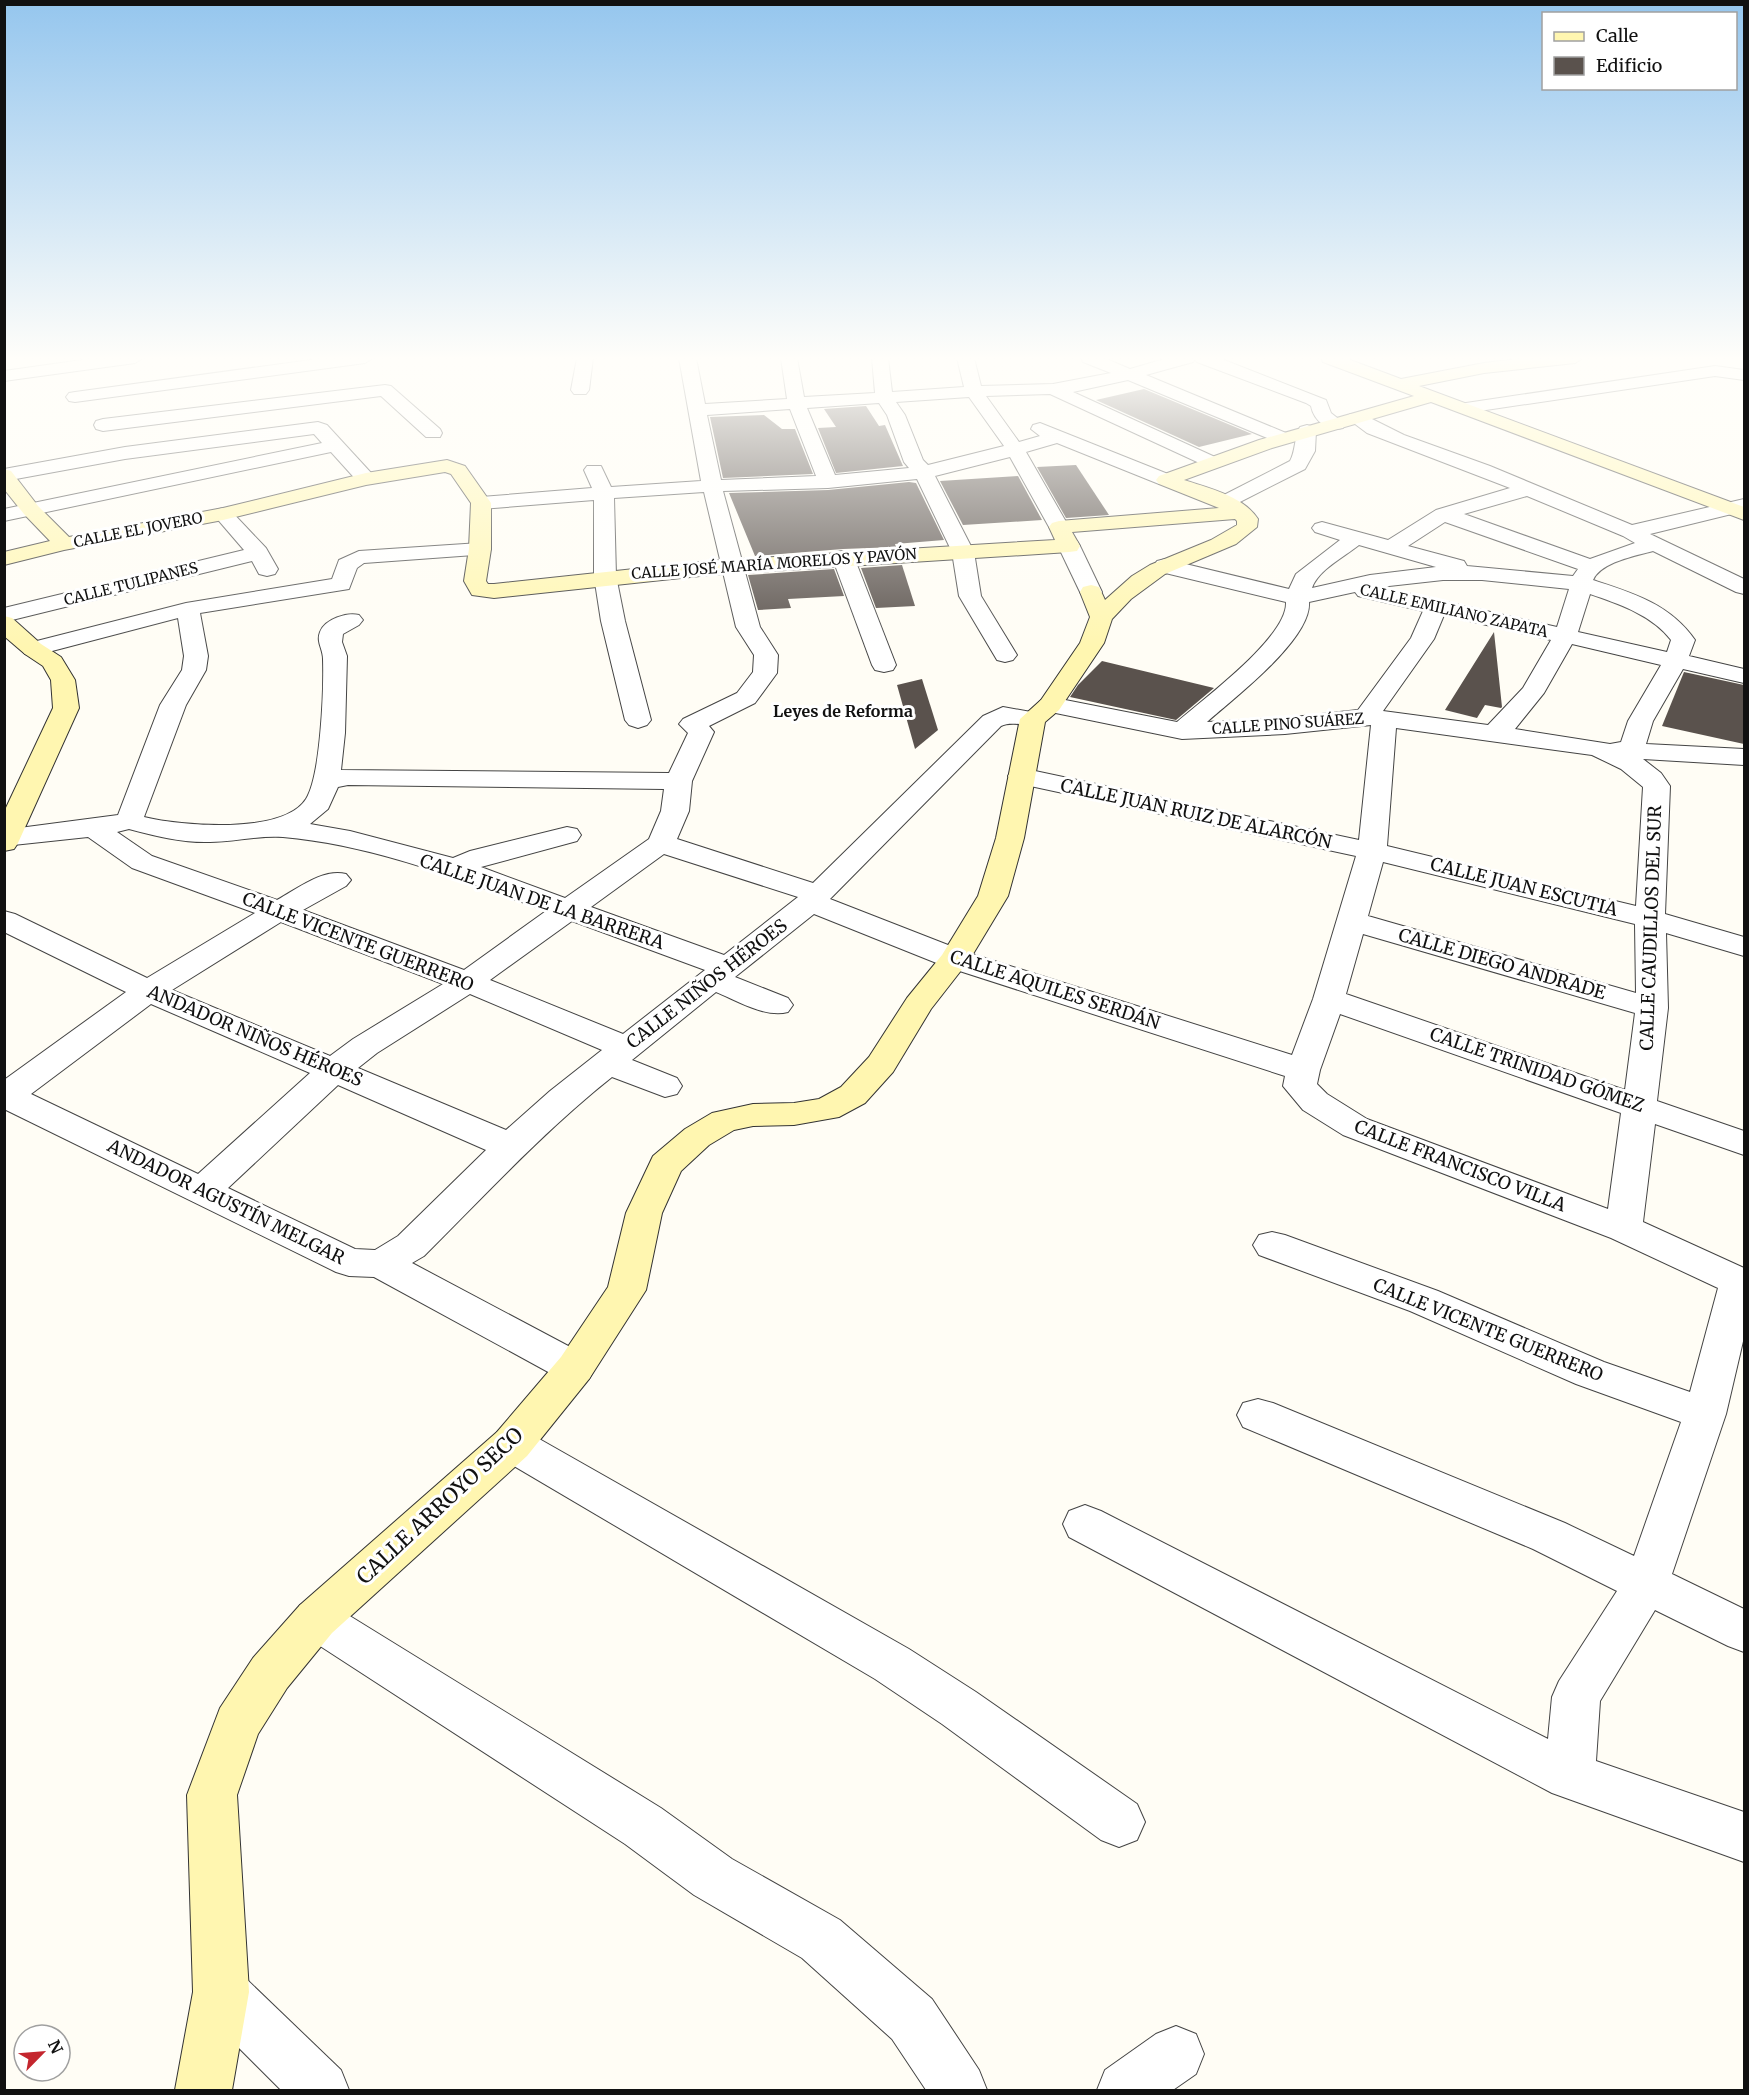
<svg xmlns="http://www.w3.org/2000/svg" width="1749" height="2095" font-family="Merriweather,serif">
<style>
.building{fill:#5a524d}
.lines{fill:none;stroke-linecap:round;stroke-linejoin:round}
.street-casing{stroke:#444;stroke-width:2}
.secondary-casing{stroke:#333;stroke-width:2}
.street{fill:#fff;fill-rule:evenodd}
.secondary{fill:#fff6b0;fill-rule:evenodd}
.labels{text-anchor:middle;stroke-width:6;stroke-linejoin:round;paint-order:stroke}
.far-street-label{font-size:15px;fill:#111;stroke:#fff}
.far-neighbourhood-label{font-size:16px;font-weight:bold;fill:#111;stroke:#fff}
.street-label{font-size:18px;fill:#111;stroke:#fff}
.near-street-label{font-size:21px;fill:#111;stroke:#fff}
</style>
<rect width="100%" height="100%" fill="#fffdf5"/>
<g class="building">
<path d="M1144,389l108,45 -53,13 -103,-47z"/>
<path d="M866,406l13,20 6,-1 18,41 -67,7 -18,-45 18,-1 -12,-18z"/>
<path d="M764,415l18,14h13l18,45 -90,4 -13,-61z"/>
<path d="M1076,465l33,50 -43,3 -29,-51z"/>
<path d="M1018,476l24,44 -79,5 -23,-44z"/>
<path d="M909,482l7,1 28,57 -49,4 1,3 -53,2 -88,7 -26,-63 99,-3z"/>
<path d="M902,565l13,41 -39,2 -15,-40z"/>
<path d="M834,569l10,27 -56,3 3,9 -33,2 -10,-35z"/>
<path d="M1494,632l8,75 -1,1 -16,-3 -8,13 -32,-8z"/>
<path d="M1102,661l112,27 -38,32 -106,-23 8,-12z"/>
<path d="M1684,672l60,13v59l-82,-18z"/>
<path d="M922,679l16,51 -23,19 -18,-64z"/>
</g>
<g class="lines">
<g class="street-casing">
<g id="street">
<path d="M96,358h47l-8,5 -131,18v-10z"/>
<path d="M325,358h48l-8,5 -290,39 -6,-1 -3,-4 3,-4 6,-1z"/>
<path d="M577,358h16l-4,32 -3,4h-12l-3,-4z"/>
<path d="M679,358h17l9,46 82,-5 -6,-41h16l7,39 71,-4 -3,-35h16l4,34 72,-5 -7,-29h17l7,28 72,-2 58,-11 -28,-11 -2,-4h23l26,11 38,-11h51l107,42 5,13 14,11 -2,4c-15,4 -29,-7 -32,-22l-5,-3 -109,-41 -2,-3 -2,3 -47,13 140,58 2,4 -2,4 -7,2 -151,-63 -55,12 142,65 3,4 -3,4 -7,2 -158,-73 -64,2 33,46 21,-6 -9,-7 2,-4 7,-2 133,53 3,4 -3,4h-14l-102,-41 -31,9 43,75 -3,4 -7,2 -7,-2 -3,-4 -39,-70 -75,19 39,76 7,44 36,59 -4,5 -8,2 -8,-2 -38,-64 -7,-44 -35,-73 -89,9 -105,3 37,136 18,28 -1,18 -22,30 -46,23 5,6 -22,49 -3,30 -12,28 136,44 170,-167 20,-9 39,7 4,5 -4,5c-14,4 -29,-4 -41,2l-171,173 136,53 326,103 21,-56 43,-143 -335,-72 -9,-2 -4,-6 4,-6 9,-2 338,72 12,-115 -86,9 -103,5 -141,-29 -4,-5 4,-5 9,-3 127,25c26,-23 111,-85 109,-120l-129,-31 -3,-5 3,-5 8,-2 124,30 7,-15 44,-34 -25,-8 -3,-4 3,-4 7,-2 66,18 48,-30 74,-22 -143,-55 -20,-15 3,-4h12l42,21 86,31 142,59 112,-26v12l-94,23 94,45v15l-8,-2 -83,-41c-18,5 -52,11 -60,29 40,13 77,24 102,60l-6,16 55,13v14l-61,-14 -30,52 -7,23 98,5v16l-101,-6 18,14 9,13 -5,128 79,23v19l-78,-23 2,75 -11,93 87,30v24l-89,-31 -12,98 101,46v69l-18,77 -54,160 72,35v43l-16,-6 -73,-36 -55,91 -4,60 148,51v50l-192,-69 -483,-256 -6,-13 6,-13 16,-6 16,6 447,228 4,-42 7,-16 58,-90 -84,-42 -290,-122 -6,-12 6,-12 15,-4 15,4 292,120 69,33 47,-134 -105,-38 -166,-73 -151,-56 -6,-10 6,-10 13,-3 13,3 153,56 166,71 86,30 28,-104 -107,-50 -268,-103 -40,-25 -20,-24 2,-10 -341,-110 -130,-52 -79,63 53,21 5,7 -5,7c-23,6 -50,-11 -72,-20l-84,68 45,18 5,8 -5,8 -12,3 -53,-20c-68,54 -126,117 -188,179l-12,7 177,94 6,11 -6,11 -14,5 -14,-5 -187,-102 -25,-1 -13,-4 -332,-163v-29l122,-88 -122,-60v-21l11,3 132,64 108,-65 -123,-45 -44,-31 -84,9v-16l114,-15 42,-110 22,-35 2,-14 -6,-38 -145,38 -8,-2 -4,-5 4,-5 161,-41 146,-24 7,-19 20,-9 121,-8 8,1 3,5 -3,5 -124,9 -7,5 -8,21 -149,24 8,43 -2,14 -20,35 -42,112c37,9 139,18 162,-18 15,-24 18,-111 17,-140 0,-10 -7,-17 -3,-27 5,-13 27,-20 39,-17l4,5 -4,5 -16,9 -1,8 5,14 -2,77 -4,37 328,3 19,-40 -9,-9 4,-5 54,-26 16,-21 1,-17 -18,-28 -32,-135 -90,6 2,78 9,45 26,99 -4,5 -9,3 -9,-3 -4,-5 -24,-99 -7,-45v-76l-113,9 -7,-2 -3,-4 3,-4 7,-2 111,-9 -8,-18 3,-4h14l10,21 90,-6zM969,397l35,49 -76,19 -5,-5 -18,-45 -9,-13zM879,403l8,12 17,47 5,6 -74,7 -28,-67zM790,409l26,67 -95,4 -14,-65zM1527,496l96,40 12,7 -45,16 -126,-45zM1445,522l133,47 -5,7 -106,-10 -3,-5 -56,-15zM1359,545l77,22 -66,8 -58,13c6,-18 32,-31 47,-43zM1443,580h39l87,9 -12,38 -177,-40zM1355,592l3,4 65,15 -12,27 -53,72 -73,8 -78,4c27,-24 105,-83 102,-120zM1590,594c29,10 62,21 81,46l-4,12 -89,-20zM1444,615l107,25 -28,48 -35,37 -105,-14 51,-72zM1572,644l89,21 -33,56 -7,21 -11,2 -95,-15 29,-36zM1396,728l196,27 29,14 22,18 -7,119 -249,-60zM348,785l316,4 -3,22 -12,28 -84,59 -84,-31 96,-26 4,-6 -4,-6 -10,-2 -97,24 -17,7 -103,-27 -40,-7 18,-15 10,-22zM129,829c26,7 54,14 81,13 24,0 49,-7 73,-5 91,8 179,43 263,74l-82,59 -161,-60 43,-24 5,-6 -5,-6c-23,-6 -49,15 -69,26l-125,-44 -35,-24zM664,854l134,43 -74,58 -133,-48zM1383,862l252,62 1,69 -268,-77zM572,921l133,49 -82,64 -133,-54zM281,922l162,62 -90,55 -23,17 -158,-66zM1363,934l272,79 -10,77 -279,-96zM470,994l132,56 -52,41 -44,39 -148,-62 19,-15zM151,1004l159,69 -112,101 -167,-80zM1340,1014l281,99 -13,96 -241,-90 -40,-25 -10,-10 3,-14zM338,1085l148,65 -88,86 -23,14 -20,-1 -127,-61z"/>
<path d="M1715,366l29,4v10l-29,-4 -249,37 -6,-1 -3,-4 3,-4 6,-1z"/>
<path d="M385,385l6,1 49,43 2,4 -2,4h-14l-45,-41 -278,35 -7,-2 -2,-4 2,-4 7,-2z"/>
<path d="M318,422l9,3 46,50 3,4 -3,4h-14l-28,-31 -327,69v-12l318,-66 -8,-9 -189,25 -120,22 -1,-12 121,-22z"/>
<path d="M1307,425l7,2 2,4 -1,20 -10,18 -73,37h-14l-3,-4 3,-4 72,-37c6,-11 4,-24 10,-34z"/>
<path d="M223,508l7,2 36,38 12,21 -3,5 -8,2 -8,-2 -7,-13 -248,61v-14l240,-58 -31,-36 3,-4z"/>
<path d="M1069,540l8,1 3,5 22,46 -3,5 -8,2 -8,-2 -3,-5 -22,-46 3,-5z"/>
<path d="M843,551l8,1 3,5 42,108 -3,5 -9,2 -9,-2 -3,-5 -40,-108 3,-5z"/>
<path d="M512,1427l15,5 382,217 67,43 161,112 8,18 -8,18 -18,7 -18,-7 -159,-116 -67,-45 -378,-223 -6,-12 6,-12z"/>
<path d="M316,1599l16,6 329,203 71,51 108,61 92,79 47,71 8,20h-61l-34,-51 -90,-81 -108,-63 -69,-51 -325,-211 -7,-14 7,-14z"/>
<path d="M221,1964l19,9 101,97 8,20h-68l-79,-79 -9,-19 9,-19z"/>
<path d="M1176,2026l20,8 8,20 -8,20 -23,16h-76l8,-20 51,-36z"/>
</g>
</g>
<g class="secondary-casing">
<g id="secondary">
<path d="M1321,358h24l56,21 83,-16 42,-5h57l-8,5 -91,10 -65,13 325,121v13l-313,-118 -159,46 -88,32c25,8 59,16 74,39l-1,8 -21,17 -71,30 -34,25 -19,20 -8,24 -45,67 -14,12 -21,116 -16,58 -38,63 -39,50 -38,63 -28,31 -26,14 -45,8 -41,1 -19,4 -25,15 -28,26 -19,42 -16,77 -57,89 -62,77 -195,177 -45,55 -29,46 -21,61 12,197 -17,98h-57l18,-98 -6,-197 33,-87 33,-50 47,-53 197,-173 64,-75 47,-70 18,-74 27,-57 32,-27 27,-16 41,-9 41,-1 25,-4 22,-12 28,-30 38,-59 35,-43 36,-59 18,-58 24,-119 21,-19 39,-57 10,-26 -10,-25 3,-5 8,-2 8,2 6,13 27,-24 18,-11 61,-25 26,-15v-4l-2,-2 -163,13 8,14 -3,5 -8,1 -360,23 -215,23 -22,-3 -8,-14 5,-32 2,-46 -20,-29 -6,-2 -79,13 -143,35 -159,30 -60,15v-13l46,-11 -26,-27 -20,-25v-20l7,2 27,35 31,31 154,-29 143,-35 81,-13 18,6 26,37v46l-5,32 2,3h6l215,-23 346,-21 -6,-13 3,-4 7,-2 160,-13 -60,-24 -3,-4 3,-4 100,-36 155,-44 -91,-34z"/>
<path d="M4,616l8,2 29,26 20,13 14,23 4,28 -61,135 -4,6 -10,2v-39l49,-104 -2,-28 -8,-14 -18,-12 -21,-18z"/>
</g>
</g>
<use href="#street" class="street"/>
<use href="#secondary" class="secondary"/>
</g>
<linearGradient id="sky" x2="0" y2="1"><stop stop-color="#95c6ee"/><stop offset="0.55" stop-color="#fffefa"/><stop offset="1" stop-color="#fffefa" stop-opacity="0"/></linearGradient>
<rect width="1749" height="652" fill="url(#sky)"/>
<g class="labels">
<g class="far-street-label">
<text transform="translate(138 530) rotate(-11)" y="5">CALLE EL JOVERO</text>
<text transform="translate(774 564) rotate(-4)" y="5">CALLE JOSÉ MARÍA MORELOS Y PAVÓN</text>
<text transform="translate(131 584) rotate(-14)" y="5">CALLE TULIPANES</text>
<text transform="translate(1454 611) rotate(13)" y="5">CALLE EMILIANO ZAPATA</text>
<text transform="translate(1288 724) rotate(-4)" y="5">CALLE PINO SUÁREZ</text>
</g>
<g class="far-neighbourhood-label">
<text x="843" y="717">Leyes de Reforma</text>
</g>
<g class="street-label">
<text transform="translate(1196 814) rotate(12)" y="6">CALLE JUAN RUIZ DE ALARCÓN</text>
<text transform="translate(1524 887) rotate(14)" y="6">CALLE JUAN ESCUTIA</text>
<text transform="translate(542 902) rotate(19)" y="6">CALLE JUAN DE LA BARRERA</text>
<text transform="translate(1651 928) rotate(-88)" y="6">CALLE CAUDILLOS DEL SUR</text>
<text transform="translate(358 942) rotate(21)" y="6">CALLE VICENTE GUERRERO</text>
<text transform="translate(1502 964) rotate(16)" y="6">CALLE DIEGO ANDRADE</text>
<text transform="translate(707 984) rotate(-38)" y="6">CALLE NIÑOS HÉROES</text>
<text transform="translate(1055 990) rotate(18)" y="6">CALLE AQUILES SERDÁN</text>
<text transform="translate(255 1036) rotate(23)" y="6">ANDADOR NIÑOS HÉROES</text>
<text transform="translate(1537 1070) rotate(19)" y="6">CALLE TRINIDAD GÓMEZ</text>
<text transform="translate(1460 1166) rotate(21)" y="6">CALLE FRANCISCO VILLA</text>
<text transform="translate(226 1202) rotate(26)" y="6">ANDADOR AGUSTÍN MELGAR</text>
<text transform="translate(1488 1330) rotate(22)" y="6">CALLE VICENTE GUERRERO</text>
</g>
<g class="near-street-label">
<text transform="translate(440 1506) rotate(-43)" y="7">CALLE ARROYO SECO</text>
</g>
</g>
<rect width="1749" height="2095" fill="none" stroke="#111111" stroke-width="12"/>
<rect x="1542" y="12" width="195" height="78" fill="#ffffff" stroke="#a0a0a0" stroke-width="1.5"/>
<rect x="1554" y="32" width="30" height="9" fill="#fff6b0" stroke="#a0a0a0" stroke-width="1.5"/>
<text x="1596" y="42" font-size="18" fill="#111111">Calle</text>
<rect x="1554" y="57" width="30" height="18" fill="#5a524d" stroke="#a0a0a0" stroke-width="1.5"/>
<text x="1596" y="72" font-size="18" fill="#111111">Edificio</text>
<g transform="translate(42 2053) rotate(65)"><circle r="28" fill="#ffffff" stroke="#a0a0a0" stroke-width="1.5"/>
<path d="M0-4.5L10 22L0 15L-10 22Z" fill="#c4262e"/>
<text y="-9" font-size="16" font-weight="bold" text-anchor="middle" fill="#111111">N</text>
</g>
</svg>
